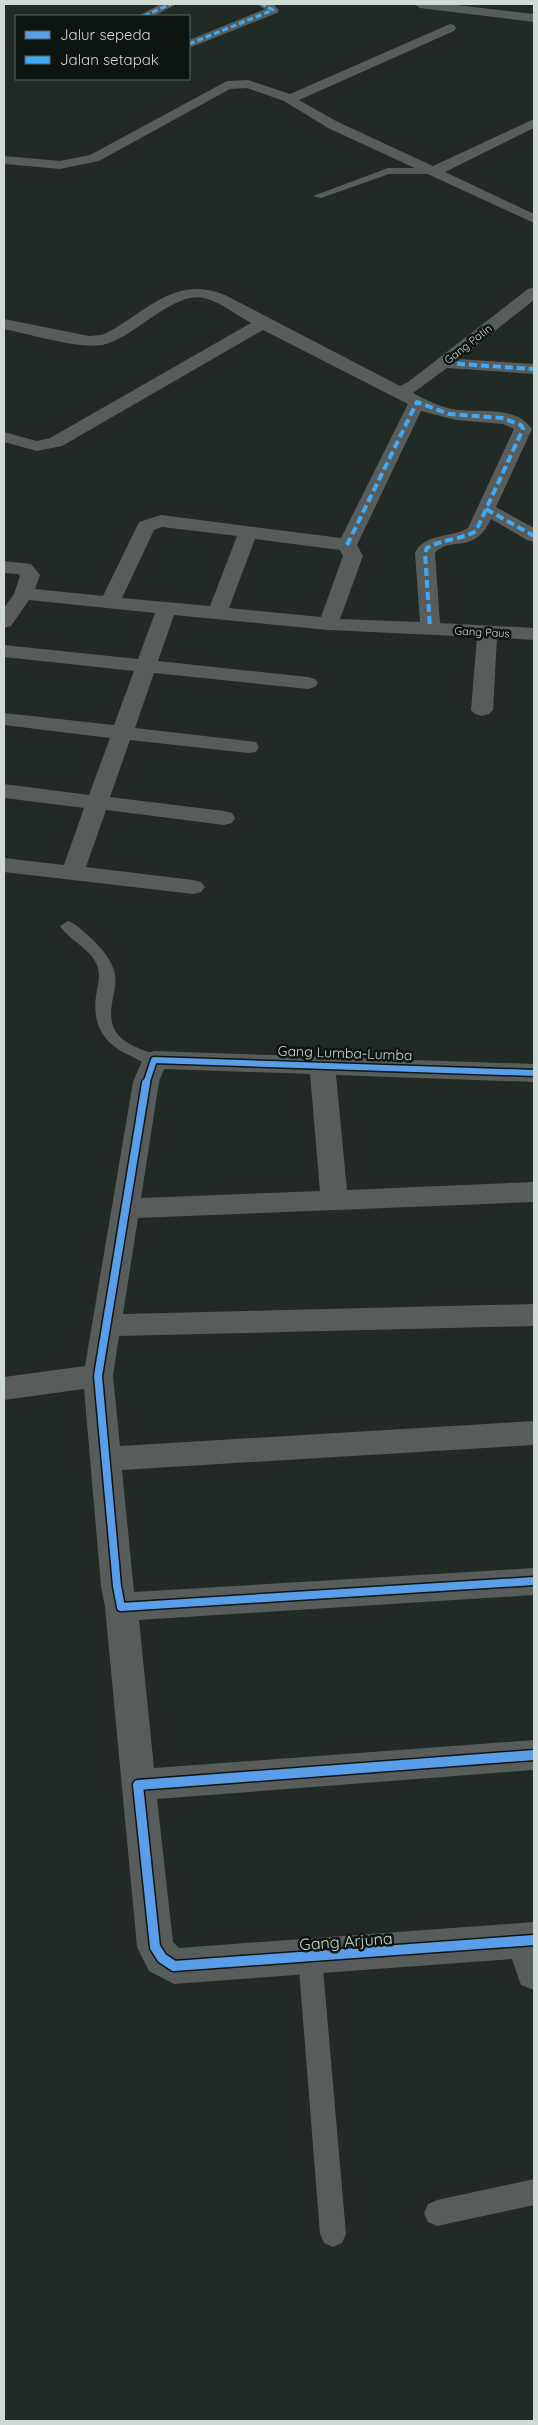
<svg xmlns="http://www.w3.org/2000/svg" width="538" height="2425" font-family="Quicksand,sans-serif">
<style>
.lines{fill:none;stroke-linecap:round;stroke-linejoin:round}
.lane{fill:#585c5a;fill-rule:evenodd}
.street{fill:#585c5a;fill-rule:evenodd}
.quiet-far1{stroke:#3fa9f5;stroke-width:3;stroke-dasharray:6 3;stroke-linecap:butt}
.quiet{stroke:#3fa9f5;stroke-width:4;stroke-dasharray:8 4;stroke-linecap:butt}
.cycleway-far2-casing{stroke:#0d1510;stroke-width:9}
.cycleway-far1-casing{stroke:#0d1510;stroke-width:11}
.cycleway-casing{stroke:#0d1510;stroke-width:13}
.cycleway-far2{stroke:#5a9eea;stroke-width:6}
.cycleway-far1{stroke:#5a9eea;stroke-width:8}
.cycleway{stroke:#5a9eea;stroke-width:10}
.labels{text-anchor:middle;stroke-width:5;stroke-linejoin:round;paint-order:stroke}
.far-street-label{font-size:11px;fill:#d0dad4;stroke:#0d1510}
.street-label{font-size:14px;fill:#d0dad4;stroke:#0d1510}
.near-street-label{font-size:16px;fill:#d0dad4;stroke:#0d1510}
</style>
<rect width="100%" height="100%" fill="#212a25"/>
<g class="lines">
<g class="lane">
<path d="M388,168h47l5,3 -5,3h-46l-68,24 -8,-2z"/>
<path d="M68,921c9,3 17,12 24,18 10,10 21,22 23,36 3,18 -11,37 1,57 8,13 30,19 44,24l2,4 -2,4c-10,3 -20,-3 -29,-8 -27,-11 -39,-31 -35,-60 2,-12 5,-20 1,-31 -7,-17 -27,-24 -37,-39z"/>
<path d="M310,1946l8,3 4,8 24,277 -4,9 -9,4 -9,-4 -4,-9 -22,-277 4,-8z"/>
<path d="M534,2179v26l-97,21 -9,-4 -4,-9 4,-9 9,-4z"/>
</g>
<g class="street">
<path d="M161,4h16l-23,12h-16z"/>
<path d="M256,4h17l6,6 -2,3 -88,35v-8l76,-31z"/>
<path d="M414,4h34l86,10v8l-114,-14z"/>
<path d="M450,24l4,1 2,3 -2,3 -155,69 39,22 95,44 101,-47v9l-89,44 89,42v9l-206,-95 -44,-27 -37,-13 -17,1 -131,72 -39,8 -56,-5v-8l56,5 30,-6 137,-74 21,-1 42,14z"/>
<path d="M534,287v13l-75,59 75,5v10l-87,-6 -34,25c13,7 25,13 39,16 26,5 63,-5 80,20l-36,78 38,21v14l-7,-2 -36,-21c-17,37 -40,16 -56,34l5,70 94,5v12l-37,-2 -4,72 -4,4 -7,2 -7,-2 -4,-4 6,-73 -149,-7 -154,-15 -16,46 150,16 7,2 3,4 -3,4 -7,2 -154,-16 -19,55 113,13 8,1 3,5 -3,5 -8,1 -118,-13 -20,57 114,14 8,2 3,5 -3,5 -8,2 -118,-15 -20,57 107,13 8,2 4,5 -4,5 -8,2 -189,-22v-14l60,7 20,-57 -80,-10v-14l85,11 21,-57 -106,-13v-12l110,12 20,-54 -130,-14v-12l134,14 17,-46 -126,-13 -18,26 -7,2v-20l10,-14 6,-18 -2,-2 -14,-1v-12l27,3 9,11 -5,14 68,7 36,-74 22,-7 180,23 67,-134 -145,-74 -201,116 -25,5 -33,-9v-10l33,9 13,-3 201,-115c-15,-8 -30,-21 -47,-25 -32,-7 -70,41 -102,47 -24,4 -73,-11 -98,-16v-10l85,17 12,-1c10,-3 18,-10 27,-15 32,-22 58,-41 97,-25l175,91 8,-4 120,-93zM421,411l35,9 47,4 11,5 -46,99c-16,10 -44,5 -53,25l5,69 -80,-3 23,-63 -6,-11zM162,527l75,9 -27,70 -88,-8 32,-68zM255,539l85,11 3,6 -22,61 -92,-9z"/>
<path d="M154,1051l380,13v18l-198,-7 11,115 187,-8v20l-396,16 -15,96 411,-10v22l-415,10 -6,40 7,70 414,-25v24l-412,25 12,122 400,-24v27l-395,25 15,148 380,-28v30l-377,29 16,143 6,6 355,-26v68l-13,-5 -9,-26 -338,25 -25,-13 -12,-24 -32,-340 -4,-21 -17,-197 -80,11v-23l81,-11 48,-284 12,-28zM164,1069l146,5 10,117 -179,7 18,-116z"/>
</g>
<g class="quiet-far1">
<path d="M144,16l27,-12"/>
<path d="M189,44l84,-34 -11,-6"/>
</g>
<g class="quiet">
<path d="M445,363l89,6"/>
<path d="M486,509l48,27"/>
<path d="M347,545l70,-143 32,12 53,4 19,7 2,4 -47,102c-15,9 -34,8 -49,17l-2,5 5,75"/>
</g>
<g class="cycleway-far2-casing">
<path id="cycleway-far2" d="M146,1084l8,-24 380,13"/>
</g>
<g class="cycleway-far1-casing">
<path id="cycleway-far1" d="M146,1083l-48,293 19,210 4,21 413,-26"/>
</g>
<g class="cycleway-casing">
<path id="cycleway" d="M534,1755l-396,30 17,162 7,11 12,8 360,-26"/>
</g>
<use href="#cycleway-far2" class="cycleway-far2"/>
<use href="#cycleway-far1" class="cycleway-far1"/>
<use href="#cycleway" class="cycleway"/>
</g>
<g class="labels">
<g class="far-street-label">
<text transform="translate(468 344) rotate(-38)" y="4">Gang Patin</text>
<text transform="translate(482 632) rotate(3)" y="4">Gang Paus</text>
</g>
<g class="street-label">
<text transform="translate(345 1053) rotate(2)" y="5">Gang Lumba-Lumba</text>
</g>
<g class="near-street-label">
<text transform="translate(346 1941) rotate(-4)" y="6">Gang Arjuna</text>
</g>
</g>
<rect width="538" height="2425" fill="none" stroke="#d0dad4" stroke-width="10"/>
<rect x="15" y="15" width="175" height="65" fill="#0d1510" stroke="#5b645e"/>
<rect x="25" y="31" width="25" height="8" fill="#5a9eea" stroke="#5b645e"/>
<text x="60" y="40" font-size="15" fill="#d0dad4">Jalur sepeda</text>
<rect x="25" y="56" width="25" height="8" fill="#3fa9f5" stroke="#5b645e"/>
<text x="60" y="65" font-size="15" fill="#d0dad4">Jalan setapak</text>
</svg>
